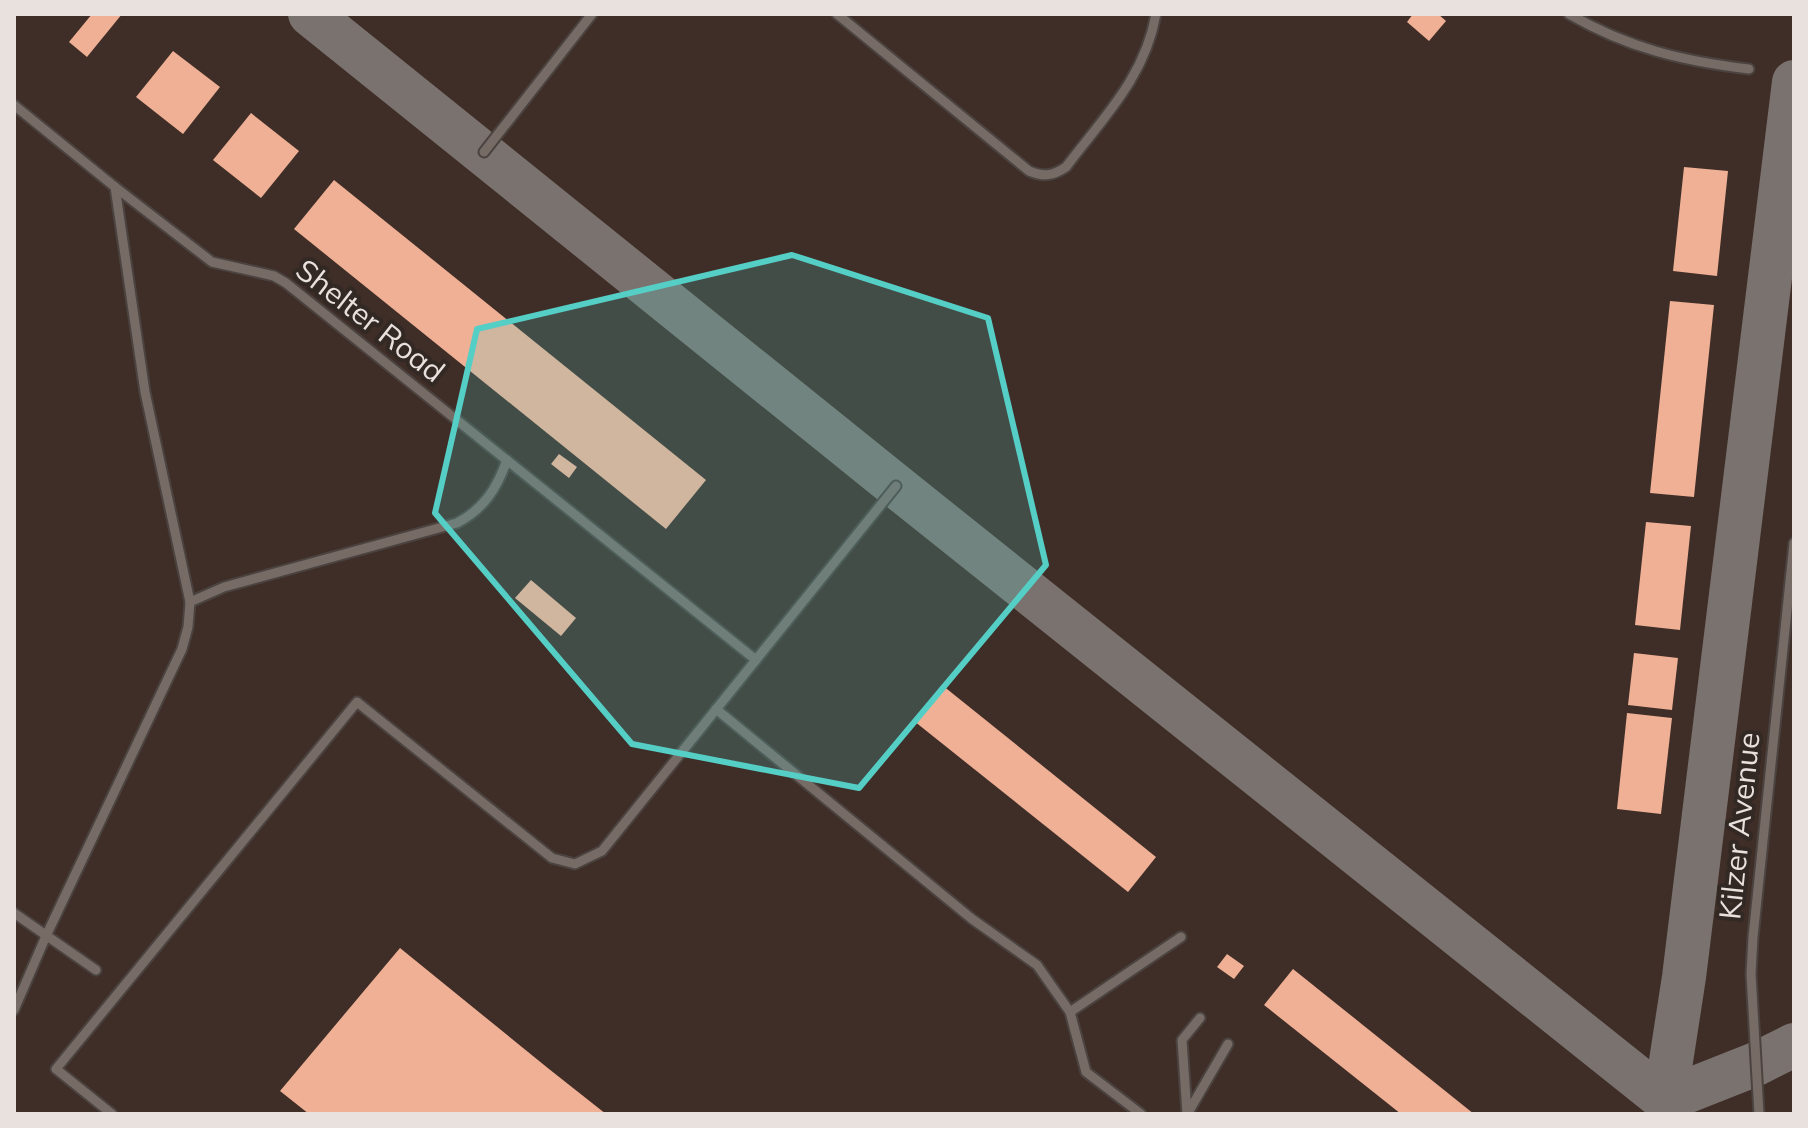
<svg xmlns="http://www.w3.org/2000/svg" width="1808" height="1128" font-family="Mulish,sans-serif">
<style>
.built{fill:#3f2e27}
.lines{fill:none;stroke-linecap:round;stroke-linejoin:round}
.taxiway{stroke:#7a726e;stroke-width:44}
.building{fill:#efb095}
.service-casing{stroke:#4b433f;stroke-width:13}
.service{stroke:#776b66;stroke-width:9}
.marked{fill:#55cec6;fill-opacity:0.2;stroke:#55cec6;stroke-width:6;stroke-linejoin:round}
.labels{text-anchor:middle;stroke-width:8;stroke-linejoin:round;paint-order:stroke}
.street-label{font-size:30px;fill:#e8e1de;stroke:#322824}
</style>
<rect width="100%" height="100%" fill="#322824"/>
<rect class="built" x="14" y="14" width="1780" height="1100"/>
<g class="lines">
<g class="taxiway">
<path d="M310,14l586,472 769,614"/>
<path d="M1665,1100l19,-123 110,-895"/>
<path d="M1665,1100l91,-36 38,-19"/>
</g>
</g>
<g class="building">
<path d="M92,14h30l-35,43 -18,-15z"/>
<path d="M1413,14h25l8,7 -17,20 -22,-19z"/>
<path d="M173,51l47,36 -37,47 -47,-37z"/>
<path d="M251,113l48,38 -38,47 -48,-38z"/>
<path d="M1684,167l44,4 -11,105 -44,-5z"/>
<path d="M334,180l372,300 -40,49 -372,-300z"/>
<path d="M1670,301l44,4 -20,192 -44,-4z"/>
<path d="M559,454l18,13 -8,11 -18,-14z"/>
<path d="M1646,522l45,4 -11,104 -45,-5z"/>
<path d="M531,580l45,38 -15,18 -46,-38z"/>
<path d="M1634,653l44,5 -6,52 -44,-5z"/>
<path d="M942,685l214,172 -28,35 -214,-171z"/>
<path d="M1627,713l45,5 -11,96 -44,-5z"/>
<path d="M400,948l149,121 57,45h-297l-29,-23z"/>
<path d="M1227,954l17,12 -10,13 -17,-12z"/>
<path d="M1293,969l181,145h-73l-137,-109z"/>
</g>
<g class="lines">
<g class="service-casing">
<g id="service">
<path d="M837,14l192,157c14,6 24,5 37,-4 37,-49 79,-90 90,-153"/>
<path d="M1569,14c59,34 113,47 180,55"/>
<path d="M14,105l101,82 30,205 45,210"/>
<path d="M484,152l108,-138"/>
<path d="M115,187l97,75 62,14 12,7 470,377"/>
<path d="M716,709l256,210 65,46 33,47 16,60 55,42"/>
<path d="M14,913l82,57"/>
<path d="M14,1010l32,-74 136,-287 6,-22 2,-25 34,-15 233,-64c27,-14 40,-35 50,-63"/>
<path d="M1070,1012l111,-75"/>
<path d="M1189,1111l39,-67"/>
<path d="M112,1114l-56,-45 301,-367 195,156 23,6 27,-13 294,-365"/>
<path d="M1187,1114l-5,-74 18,-22"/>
<path d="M1759,1114l-8,-140 2,-37 41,-394"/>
</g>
</g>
<use href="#service" class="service"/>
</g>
<path class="marked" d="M792,255l196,63 58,247 -187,223 -227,-44 -197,-231 42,-184z"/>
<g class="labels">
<g class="street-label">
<text transform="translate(370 321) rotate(38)" y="10">Shelter Road</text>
<text transform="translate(1740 826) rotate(-84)" y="10">Kilzer Avenue</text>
</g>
</g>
<rect width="1808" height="1128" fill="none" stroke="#e8e1de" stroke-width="32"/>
</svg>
